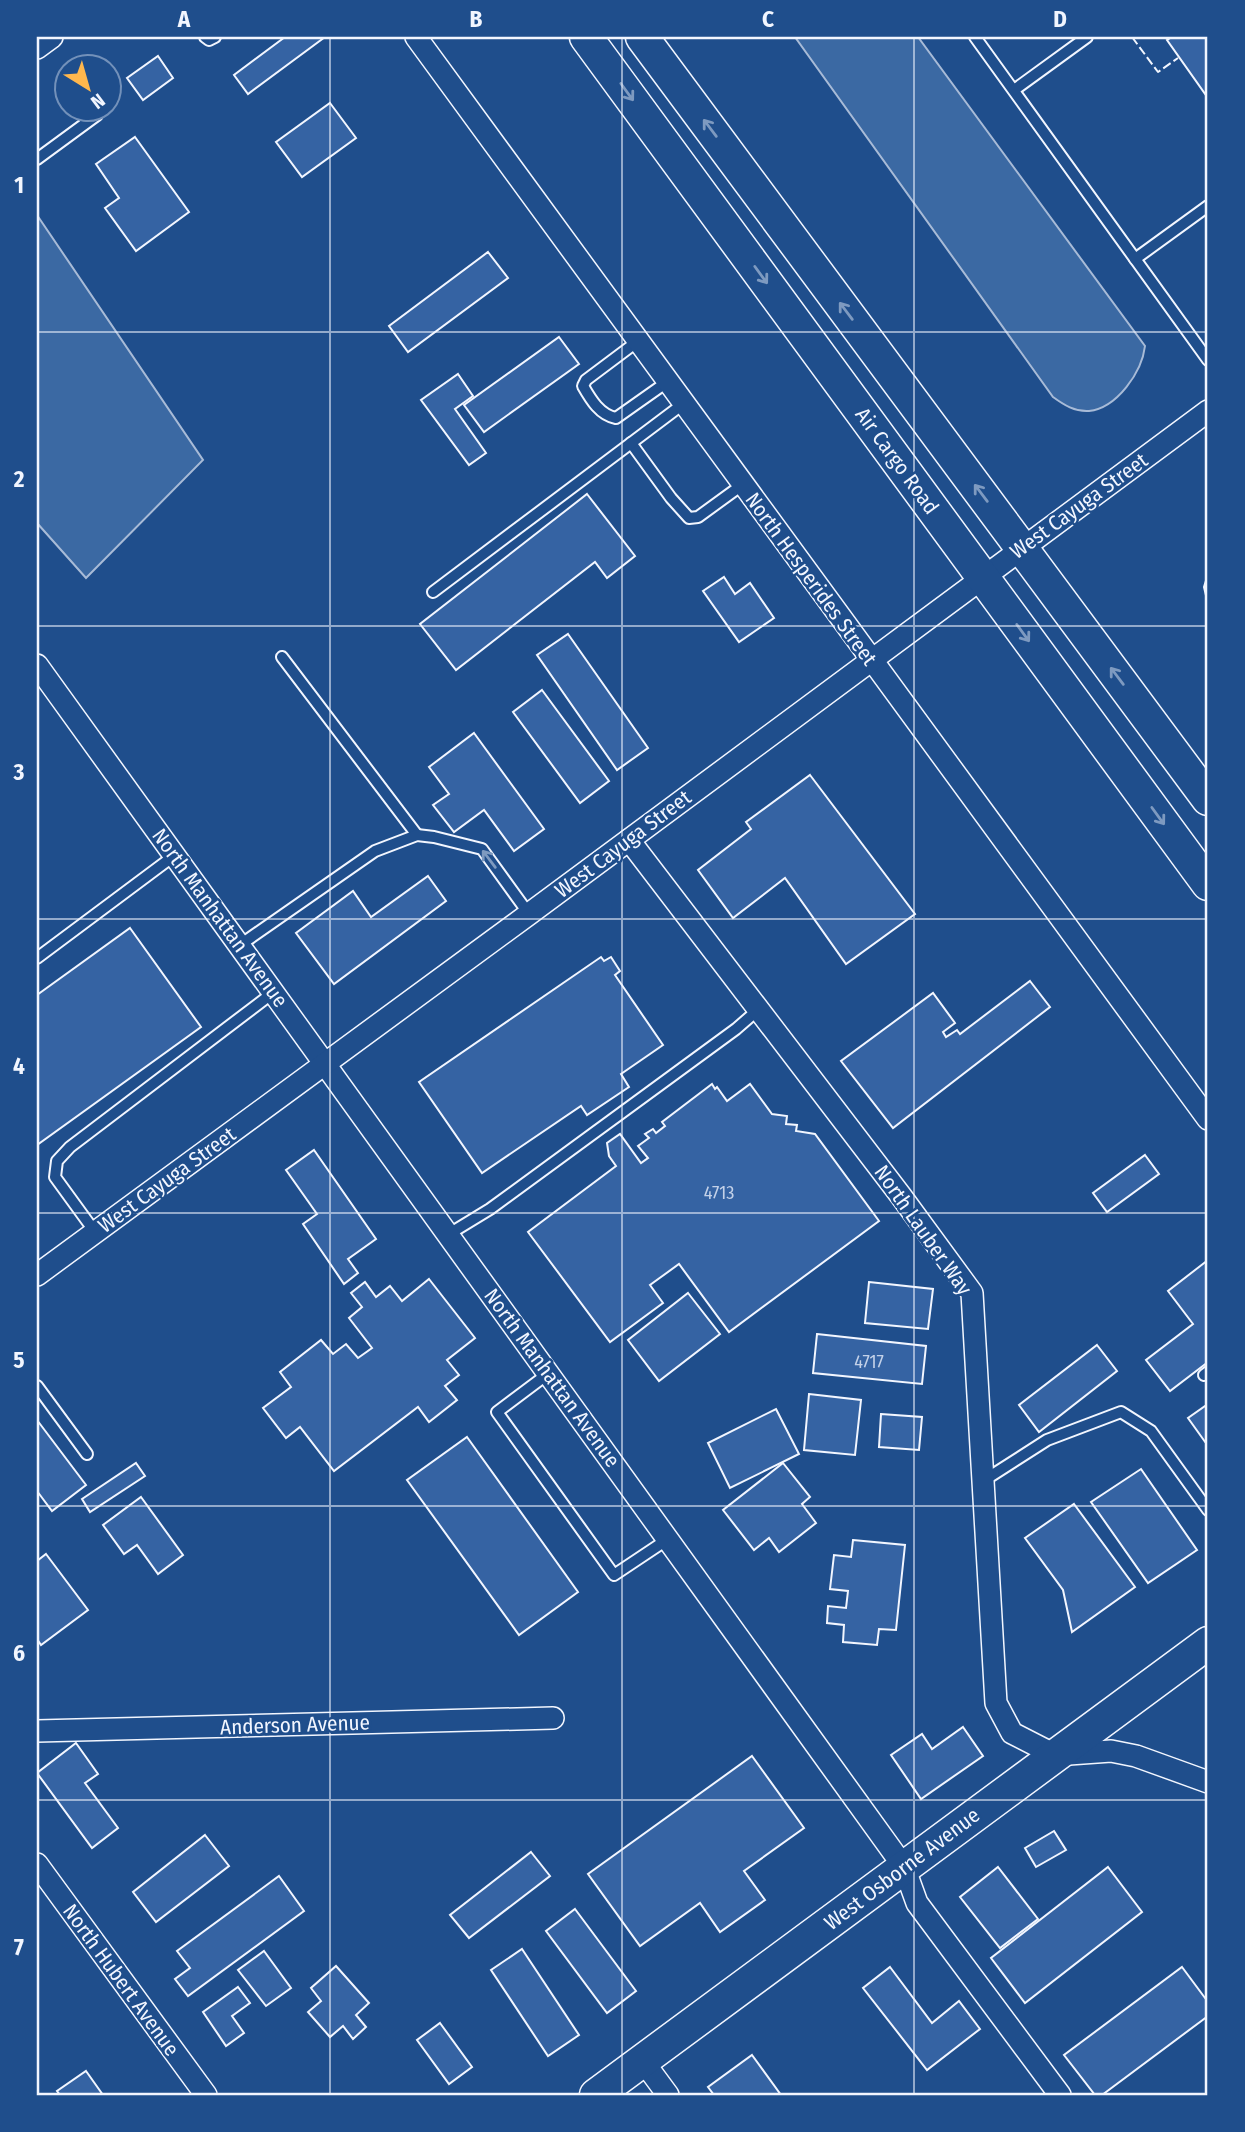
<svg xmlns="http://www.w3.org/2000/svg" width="1245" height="2132" font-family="'Fira Sans Condensed',sans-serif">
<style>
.water{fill:#3b69a3;stroke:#a8bbd7;stroke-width:2}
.building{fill:#3563a3;stroke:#f2f6ff;stroke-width:2}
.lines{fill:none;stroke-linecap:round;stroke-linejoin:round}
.lane-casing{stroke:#f2f6ff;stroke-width:14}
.street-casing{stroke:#f2f6ff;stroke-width:24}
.secondary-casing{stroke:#f2f6ff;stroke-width:35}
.lane{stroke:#1f4e8c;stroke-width:10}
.street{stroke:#1f4e8c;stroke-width:21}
.secondary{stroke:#1f4e8c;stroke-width:32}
.fence{stroke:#f2f6ff;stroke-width:2;stroke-dasharray:9 3.5;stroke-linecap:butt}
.oneway{stroke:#7e9ac0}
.grid{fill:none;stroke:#f2f6ff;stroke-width:2;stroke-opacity:0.55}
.labels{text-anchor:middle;stroke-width:5;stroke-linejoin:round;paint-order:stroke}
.number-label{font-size:18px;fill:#c3d1e8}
.street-label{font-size:21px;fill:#f2f6ff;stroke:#1f4e8c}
.neatline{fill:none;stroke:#f2f6ff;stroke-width:2.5}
.grid-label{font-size:23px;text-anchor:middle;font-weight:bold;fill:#f2f6ff}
</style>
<rect width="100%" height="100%" fill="#1f4e8c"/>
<g class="water">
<path d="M795,37h123l227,309c-3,26 -28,62 -56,65 -14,1 -25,-6 -36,-14z"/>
<path d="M37,215l166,245 -117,118 -49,-55z"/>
</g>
<g class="building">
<path d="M285,37h40l-77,57 -14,-19z"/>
<path d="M1172,37h36v61l-41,-58z"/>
<path d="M158,56l15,22 -30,22 -16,-22z"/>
<path d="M330,103l26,35 -54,39 -26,-35z"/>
<path d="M135,137l54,75 -53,39 -31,-43 14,-10 -23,-34z"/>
<path d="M488,252l20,26 -100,74 -19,-26z"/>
<path d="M559,337l20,27 -95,68 -20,-27z"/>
<path d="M458,374l15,22 -18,13 31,44 -17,12 -48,-65z"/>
<path d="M587,494l48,62 -28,22 -12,-16 -139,108 -36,-46z"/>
<path d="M1208,574v30l-4,-17z"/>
<path d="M724,577l11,17 15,-11 24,35 -35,24 -36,-51z"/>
<path d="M568,634l80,114 -31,22 -80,-115z"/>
<path d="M542,690l67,91 -29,22 -67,-91z"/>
<path d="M474,733l70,96 -30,22 -30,-41 -30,22 -21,-27 16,-11 -20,-27z"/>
<path d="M810,775l105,139 -69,50 -61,-86 -52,40 -35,-48 53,-41 -5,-7z"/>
<path d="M428,876l18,25 -112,83 -38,-51 57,-42 18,26z"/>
<path d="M130,928l71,99 -164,118v-150z"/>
<path d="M601,957l3,4 7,-4 9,14 -5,4 48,70 -42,29 8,13 -42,28 -6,-9 -99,67 -63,-91z"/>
<path d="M1030,981l20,26 -157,121 -52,-67 92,-68 22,30 -12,9 3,5 11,-7 3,4z"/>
<path d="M712,1084l3,5 2,-2 10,14 23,-17 22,30 15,2 -1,8 11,1 -1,6 19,3 64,87 -150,111 -50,-68 -29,21 13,18 -53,39 -82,-110 88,-66 -7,-10 -2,-13 13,-9 21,29 7,-5 -10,-12 11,-8 -4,-4 8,-5 3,4 9,-7 -3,-4z"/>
<path d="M314,1150l62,89 -28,20 10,14 -14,11 -41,-60 14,-10 -31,-44z"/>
<path d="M1145,1155l14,19 -52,38 -14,-19z"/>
<path d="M1208,1260v102l-38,29 -24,-31 47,-36 -25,-33z"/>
<path d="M429,1279l46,59 -28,22 12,15 -14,11 12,14 -28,22 -11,-15 -84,64 -34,-44 -14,11 -23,-30 28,-21 -11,-15 41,-32 12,14 13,-10 12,14 14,-10 -23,-30 13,-11 -11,-14 14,-11 11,15 14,-11 12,15z"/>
<path d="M869,1282l64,7 -5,40 -63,-6z"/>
<path d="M688,1293l32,41 -61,47 -31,-41z"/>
<path d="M817,1334l109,12 -4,38 -109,-11z"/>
<path d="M1097,1345l20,26 -78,61 -20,-27z"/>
<path d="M809,1394l52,6 -6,55 -51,-5z"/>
<path d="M1208,1404v42l-20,-28z"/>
<path d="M776,1409l23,45 -69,34 -22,-45z"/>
<path d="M881,1414l41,3 -3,33 -40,-3z"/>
<path d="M37,1420l49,65 -34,26 -15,-20z"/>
<path d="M467,1437l111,155 -59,43 -112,-155z"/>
<path d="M136,1463l9,13 -55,36 -8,-13z"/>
<path d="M783,1463l27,34 -8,7 14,19 -37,29 -10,-14 -15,12 -31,-40z"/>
<path d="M1141,1469l56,81 -49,33 -57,-81z"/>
<path d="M141,1497l42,58 -25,19 -21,-29 -13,9 -21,-29z"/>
<path d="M1074,1504l61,83 -63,45 -9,-42 -38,-52z"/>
<path d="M853,1540l52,5 -9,85 -17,-1 -2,16 -34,-3 1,-17 -17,-2 1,-17 18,2 2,-17 -18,-2 4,-34 17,2z"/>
<path d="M46,1554l42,56 -47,35 -4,-6v-78z"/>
<path d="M963,1727l20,29 -62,43 -30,-44 31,-21 10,15z"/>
<path d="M76,1743l22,31 -13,9 33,45 -26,20 -55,-75z"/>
<path d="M752,1756l52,72 -60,43 21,29 -45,32 -20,-29 -60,43 -52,-72z"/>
<path d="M1054,1831l12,19 -30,17 -11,-19z"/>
<path d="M205,1835l24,31 -73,56 -23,-30z"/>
<path d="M531,1852l19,24 -81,62 -19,-23z"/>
<path d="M998,1867l40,52 -38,29 -40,-51z"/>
<path d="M1108,1867l34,45 -117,91 -34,-45z"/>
<path d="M279,1876l25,35 -116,85 -13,-17 15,-11 -13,-17z"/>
<path d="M575,1909l61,82 -29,22 -61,-82z"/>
<path d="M522,1949l57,86 -31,21 -57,-86z"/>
<path d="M264,1951l27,37 -25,18 -28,-36z"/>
<path d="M336,1966l33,37 -13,12 10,12 -13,12 -10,-13 -13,11 -22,-25 13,-11 -10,-13z"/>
<path d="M890,1967l42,56 27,-22 21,28 -53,41 -64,-82z"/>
<path d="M1182,1967l26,35v14l-106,79h-7l-31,-40z"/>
<path d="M238,1987l12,16 -18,13 12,17 -18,13 -23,-34z"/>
<path d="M440,2023l32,44 -23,17 -32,-44z"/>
<path d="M752,2055l29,40h-67l-6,-8z"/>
<path d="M86,2071l17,24h-43l-3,-4z"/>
</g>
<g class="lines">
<g class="lane-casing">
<g id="lane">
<path d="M205,37l4,3 6,-3"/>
<path d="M975,37l233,323"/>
<path d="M1014,90l73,-53"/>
<path d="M37,159l60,-44"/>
<path d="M1135,259l73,-53"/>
<path d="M638,341l-52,39 -3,6c8,14 17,29 33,32l51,-36"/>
<path d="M631,443l40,55 18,20 9,-1 44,-32"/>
<path d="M433,592l250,-188"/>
<path d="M282,657l135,178"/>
<path d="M240,945l135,-94 42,-16 17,2 48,12 47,65"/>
<path d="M37,958l138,-103"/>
<path d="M95,1232l-40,-55 2,-16 13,-14 204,-155"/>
<path d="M449,1234l41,-25 246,-180 23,-20"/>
<path d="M549,1373l-52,39 117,163 54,-36"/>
<path d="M1204,1375l4,-3"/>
<path d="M37,1386l50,68"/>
<path d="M983,1481l64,-41 74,-28 30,19 57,79"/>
</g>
</g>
<g class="street-casing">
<g id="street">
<path d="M416,37l792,1082"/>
<path d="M37,48l15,-11"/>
<path d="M37,665l867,1202 13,36 143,192"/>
<path d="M629,840l272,356 71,97 24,410 16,30 43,22 56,-4 25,5 72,26"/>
<path d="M37,1275l492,-361 679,-503"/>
<path d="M37,1731l516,-13"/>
<path d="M37,1864l169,231"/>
<path d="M643,2061l25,34"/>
</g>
</g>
<g class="secondary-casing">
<g id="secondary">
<path d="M586,37l622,847"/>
<path d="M642,37l566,762"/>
<path d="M596,2095l612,-452"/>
</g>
</g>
<use href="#lane" class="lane"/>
<use href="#street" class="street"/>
<use href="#secondary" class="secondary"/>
<path class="fence" d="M1132,37l26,35 20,-14"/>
</g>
<defs><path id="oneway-shaft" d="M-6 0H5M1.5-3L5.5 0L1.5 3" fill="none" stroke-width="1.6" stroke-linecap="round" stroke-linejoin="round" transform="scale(1.75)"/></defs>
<g class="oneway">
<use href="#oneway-shaft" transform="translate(627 92) rotate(54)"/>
<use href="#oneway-shaft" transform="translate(710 128) rotate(-127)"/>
<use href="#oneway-shaft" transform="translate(761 275) rotate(54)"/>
<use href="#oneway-shaft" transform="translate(846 311) rotate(-127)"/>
<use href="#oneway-shaft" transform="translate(981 493) rotate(-127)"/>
<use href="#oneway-shaft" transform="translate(1023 633) rotate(54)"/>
<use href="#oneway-shaft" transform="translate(1117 676) rotate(-127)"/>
<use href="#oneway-shaft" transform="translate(1158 816) rotate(54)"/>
<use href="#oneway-shaft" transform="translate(489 859) rotate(-127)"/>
</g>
<path class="grid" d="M330,37v2058M622,37v2058M914,37v2058M37,332h1171M37,626h1171M37,919h1171M37,1213h1171M37,1506h1171M37,1800h1171"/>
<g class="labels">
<g class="number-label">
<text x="719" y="1199">4713</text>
<text x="869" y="1368">4717</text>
</g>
<g class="street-label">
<text transform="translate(897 461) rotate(54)" y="7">Air Cargo Road</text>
<text transform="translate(1079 506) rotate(-36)" y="7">West Cayuga Street</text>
<text transform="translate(811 579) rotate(54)" y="7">North Hesperides Street</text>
<text transform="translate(623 844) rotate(-37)" y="7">West Cayuga Street</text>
<text transform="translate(220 918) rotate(54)" y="7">North Manhattan Avenue</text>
<text transform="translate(167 1180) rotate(-36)" y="7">West Cayuga Street</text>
<text transform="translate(923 1230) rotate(55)" y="7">North Lauber Way</text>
<text transform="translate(552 1378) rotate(54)" y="7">North Manhattan Avenue</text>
<text transform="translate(295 1725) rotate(-2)" y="7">Anderson Avenue</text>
<text transform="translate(902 1869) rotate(-37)" y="7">West Osborne Avenue</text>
<text transform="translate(121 1980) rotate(54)" y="7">North Hubert Avenue</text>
</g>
</g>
<rect width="1245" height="2132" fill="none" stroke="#1f4e8c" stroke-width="77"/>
<g transform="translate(88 88) rotate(143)"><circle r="33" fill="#1f4e8c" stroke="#7391ba" stroke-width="2"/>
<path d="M0-5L12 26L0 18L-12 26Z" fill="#ffb74d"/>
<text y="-10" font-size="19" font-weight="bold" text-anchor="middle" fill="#f2f6ff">N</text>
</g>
<rect x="38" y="38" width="1168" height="2056" class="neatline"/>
<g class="grid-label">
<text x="184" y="27">A</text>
<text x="476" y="27">B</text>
<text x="768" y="27">C</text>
<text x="1060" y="27">D</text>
<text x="19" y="193">1</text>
<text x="19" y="487">2</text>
<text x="19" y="780">3</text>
<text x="19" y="1074">4</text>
<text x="19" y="1368">5</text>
<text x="19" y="1661">6</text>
<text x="19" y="1955">7</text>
</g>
</svg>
